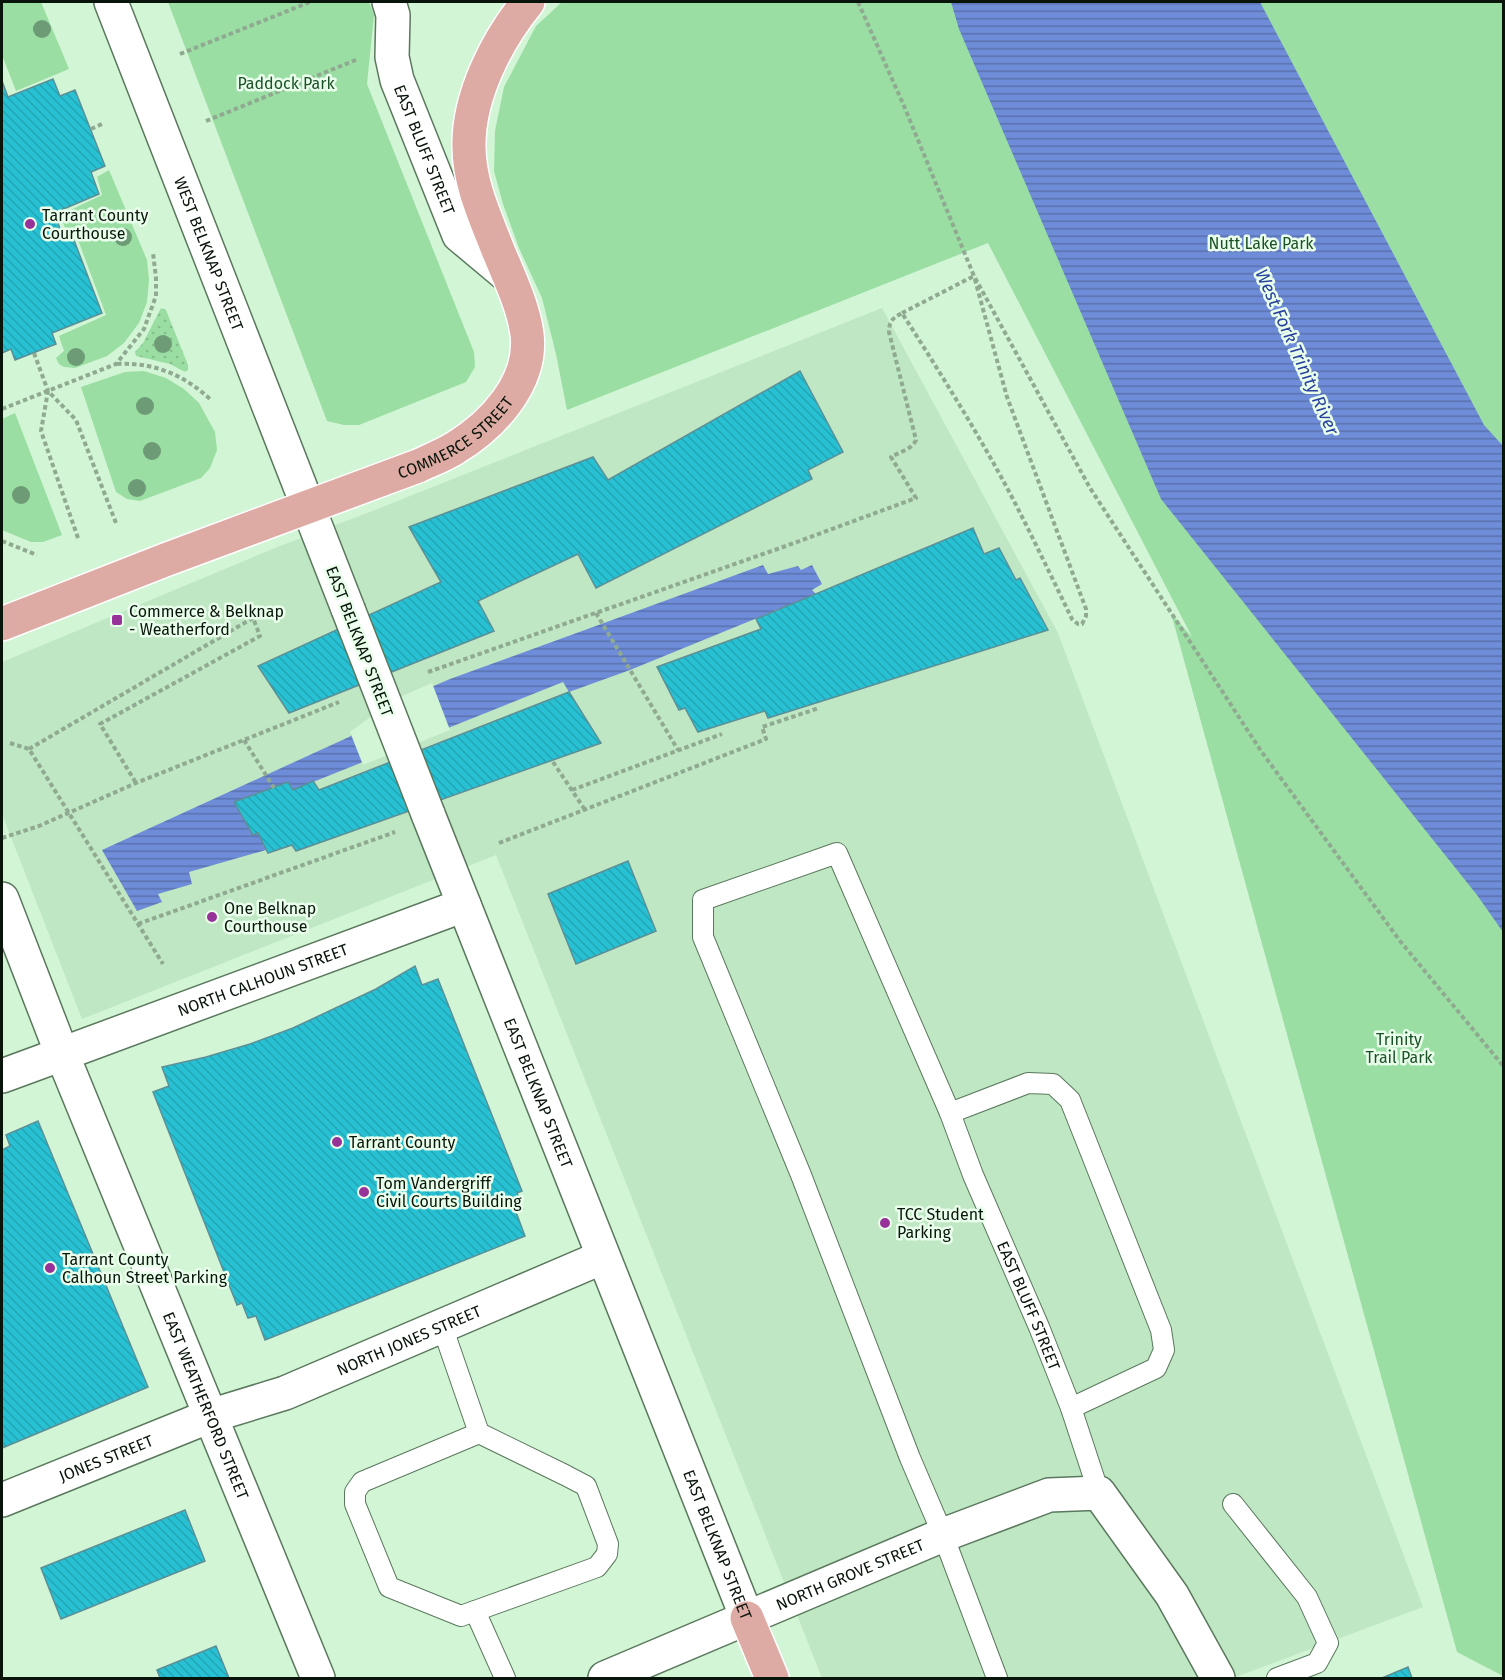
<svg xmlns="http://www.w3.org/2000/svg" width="1505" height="1680" font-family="'Fira Sans',sans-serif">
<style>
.built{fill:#bfe7c3}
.green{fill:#9adea3}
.garden{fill:url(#garden-dots)}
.water{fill:url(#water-rules)}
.pier{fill:#d2f5d5}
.building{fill:url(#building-back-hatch);stroke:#5c8f96;stroke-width:1.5}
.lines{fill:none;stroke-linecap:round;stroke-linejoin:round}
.lane-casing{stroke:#5a785d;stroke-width:22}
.street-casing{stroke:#5a785d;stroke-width:36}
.secondary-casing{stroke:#5a785d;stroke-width:36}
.primary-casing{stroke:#fff;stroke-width:36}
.path{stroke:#8faa91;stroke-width:4;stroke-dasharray:4.5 3;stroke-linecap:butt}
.lane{stroke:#fff;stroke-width:20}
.street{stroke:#fff;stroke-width:33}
.secondary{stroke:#fff;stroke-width:33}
.primary{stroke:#ddaaa4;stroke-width:33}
.secondary-bridge-casing{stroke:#5a785d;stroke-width:36;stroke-linecap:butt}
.secondary-bridge{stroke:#fff;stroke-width:33}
.tree{fill:#6d9b75}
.poi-dot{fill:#973398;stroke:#e9feeb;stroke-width:2}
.labels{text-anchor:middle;stroke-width:5;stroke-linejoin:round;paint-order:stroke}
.park-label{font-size:16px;fill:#1b5126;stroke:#e9feeb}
.street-label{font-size:16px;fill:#09150a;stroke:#e9feeb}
.poi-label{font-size:16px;fill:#09150a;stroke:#e9feeb;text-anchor:start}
.water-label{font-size:18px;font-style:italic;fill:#29429d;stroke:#e9feeb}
</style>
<defs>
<pattern id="garden-dots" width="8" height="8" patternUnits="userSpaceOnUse" patternTransform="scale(1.5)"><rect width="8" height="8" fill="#9adea3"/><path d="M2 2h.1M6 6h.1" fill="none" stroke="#83be8b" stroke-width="1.8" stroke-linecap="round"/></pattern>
<pattern id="water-rules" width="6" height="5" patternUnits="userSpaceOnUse" patternTransform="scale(1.5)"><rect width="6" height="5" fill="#6f8cd9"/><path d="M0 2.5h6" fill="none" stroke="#5971ae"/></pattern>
<pattern id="building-back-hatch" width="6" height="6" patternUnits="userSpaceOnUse" patternTransform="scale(1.5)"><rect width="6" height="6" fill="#28c1d3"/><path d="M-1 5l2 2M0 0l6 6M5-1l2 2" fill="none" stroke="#22a5b4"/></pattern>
</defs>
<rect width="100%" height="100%" fill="#d2f5d5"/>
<path class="built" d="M882,308l176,325 365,974 -190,71h-411l-326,-823 -414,164 -80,-205v-152l278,-116 95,-36z"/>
<g class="green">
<path d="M2,2h39l28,67 -53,22 -14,-36z"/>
<path d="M168,2h201l5,13 -7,69 107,268 1,15 -9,15 -107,43h-15l-17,-4z"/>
<path d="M562,2h941v1674l-46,-24 -286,-1039 21,24 -204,-394 -421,167 -11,-56 -14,-56 -23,-50 -16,-44 -9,-33 1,-40 9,-44 32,-61z"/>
<path d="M109,170l38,90 2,20 -2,22 -8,21 -15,20 -17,13 -32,12 -11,-1 -5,-3 -3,-6 8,-7 -5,-15 47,-21 -32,-86 -8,1 -6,-15 42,-20 -5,-18z"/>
<path d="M144,371l22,7 18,11 15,14 16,29 2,18 -7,18 -9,10 -61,23 -13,-2 -11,-7 -35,-105 44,-15z"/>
<path d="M15,413l47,122 -19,7h-12l-29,-12v-111z"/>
</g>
<path class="garden" d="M161,308l5,2 22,55v5l-3,2 -15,-8 -34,-8 -1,-4 8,-9z"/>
<g class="water">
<path d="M951,2h309l224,423 19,21v486l-26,-37 -316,-396 -202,-470z"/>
<path d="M763,565l5,9 30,-8 3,4 11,-5 10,19 -10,6 4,4 -186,76 -61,22 -6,-10 -270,108 -59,12 19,33 5,-2 8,17 -77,22 3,12 -34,10 4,8 -25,9 -35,-61 247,-113 45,-34 56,-24z"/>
</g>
<path class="pier" d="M432,683l18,47 -87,35 -13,-33 43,-32z"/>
<g class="building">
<path d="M53,79l7,17 15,-6 30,76 -14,6 8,22 -45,19 10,26 8,-4 30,78 -50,20 4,11 -41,16 -4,-11 -9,4v-272l6,16z"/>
<path d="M800,371l43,81 -35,18 4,9 -216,109 -18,-34 -100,47 16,30 -205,82 -31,-47 183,-84 -32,-55 184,-70 15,23z"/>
<path d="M973,528l11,26 15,-6 17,32 4,-2 28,52 -280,88 -3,-7 -67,21 -13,-24 -6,2 -22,-43 104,-38 -5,-10z"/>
<path d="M569,692l32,51 -305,108 -4,-6 -24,8 -10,-20 -5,2 -19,-33 54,-20 5,8 20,-9 6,9z"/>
<path d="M628,861l28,70 -80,33 -28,-70z"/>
<path d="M415,966l7,19 16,-6 84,212 -5,2 6,16 -7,3 9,24 -260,104 -9,-24 -8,2 -6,-15 -5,2 -84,-213 16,-6 -7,-19 44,-10 44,-13 43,-16 83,-39z"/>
<path d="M38,1121l110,266 -146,61v-298l8,-4 -4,-11z"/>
<path d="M185,1510l20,51 -144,58 -20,-51z"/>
<path d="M216,1646l13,32h-69l-3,-8z"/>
<path d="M1408,1667l4,11h-30z"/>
</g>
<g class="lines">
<g class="lane-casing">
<g id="lane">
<path d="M950,1113l78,-30 25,1 17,16 91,230 3,20 -8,18 -85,40"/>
<path d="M442,1326l37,107 86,42 21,11 22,58 -1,10 -10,13 -136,49 -72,-29 -34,-83v-12l7,-10 117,-49"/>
<path d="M1233,1504l74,93 21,46 -11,20 -40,15"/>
<path d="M475,1611l30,67"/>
<path id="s1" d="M997,1678l-54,-143 -33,-77 -109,-283 -98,-238v-37l134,-47 113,260 23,62 66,152 32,81 28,85"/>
</g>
</g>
<g class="street-casing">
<g id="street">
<path id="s2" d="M389,2l4,13 -1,42 5,23 62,155 49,41"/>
<path id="s3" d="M62,1054l402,-149"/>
<path id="s4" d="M210,1416l75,-23 318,-136"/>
<path id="s5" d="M605,1678l338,-143 106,-40 50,-2 73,102 46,83"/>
</g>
</g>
<g class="secondary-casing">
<g id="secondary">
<path id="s6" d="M111,2l237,607"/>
<path id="s7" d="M428,814l319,804"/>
<path id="s8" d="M2,899l60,155 256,624"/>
<path d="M2,1076l60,-22"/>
<path id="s9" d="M2,1500l208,-84"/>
</g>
</g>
<g class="primary-casing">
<g id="primary">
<path id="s10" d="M2,624l163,-64 253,-94c13,-6 26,-11 37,-18 38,-23 78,-66 72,-114 -4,-31 -22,-65 -33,-94 -12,-30 -25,-61 -25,-93 -1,-51 28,-107 59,-145"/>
<path d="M747,1618l25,60"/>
</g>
</g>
<g class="path">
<path d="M858,2l46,104 70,170 116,212 171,263 139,190 104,126"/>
<path d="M180,54l130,-52"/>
<path d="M206,121l152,-62"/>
<path d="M91,129l11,-5"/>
<path d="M902,313l72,-37"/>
<path d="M34,353l14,38"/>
<path d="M117,364c37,-2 68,11 95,37"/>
<path d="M2,409l114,-45 28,-35 5,-14 7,-19v-18l-3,-25"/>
<path d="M78,538l-37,-107 7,-40 28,29 40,103"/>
<path d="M2,541l35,14"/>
<path d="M596,613l82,137"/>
<path d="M428,672l358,-126 130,-48 -25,-41c9,-5 21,-8 25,-17l-27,-108c0,-11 4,-14 13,-19 39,61 78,123 112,188 20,39 39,79 58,118l6,5h4l4,-8v-7l-79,-212 -33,-121"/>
<path d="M244,740l30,48"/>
<path d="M10,743l19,6 134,215"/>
<path d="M29,749l224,-131 7,18 -160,88 36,59"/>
<path d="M553,762l32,48"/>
<path d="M572,790l150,-56"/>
<path d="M2,838l37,-12 97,-43 203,-81"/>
<path d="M499,843l267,-104 -4,-12 57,-19"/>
<path d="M138,924l257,-92"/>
</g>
<use href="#lane" class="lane"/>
<use href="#street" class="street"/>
<use href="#secondary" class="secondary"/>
<use href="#primary" class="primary"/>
<g class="secondary-bridge-casing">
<path id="secondary-bridge" d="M348,609l80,205"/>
</g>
<use href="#secondary-bridge" class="secondary-bridge"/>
</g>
<g class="tree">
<circle cx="42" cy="29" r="9"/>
<circle cx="123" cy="237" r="9"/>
<circle cx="163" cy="344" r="9"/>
<circle cx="76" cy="357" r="9"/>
<circle cx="145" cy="406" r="9"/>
<circle cx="152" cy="451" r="9"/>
<circle cx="137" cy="488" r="9"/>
<circle cx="21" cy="495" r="9"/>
</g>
<g class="poi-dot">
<circle cx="30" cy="224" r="6"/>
<rect x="111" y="614" width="12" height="12" rx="3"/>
<circle cx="212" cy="917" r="6"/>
<circle cx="337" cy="1142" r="6"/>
<circle cx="364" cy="1192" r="6"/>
<circle cx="885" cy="1223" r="6"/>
<circle cx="50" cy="1268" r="6"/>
</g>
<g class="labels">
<g class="park-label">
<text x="286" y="89">Paddock Park</text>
<text x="1261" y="249">Nutt Lake Park</text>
<text x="1399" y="1045">Trinity<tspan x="1399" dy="18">Trail Park</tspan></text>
</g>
<g class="street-label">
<text dy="6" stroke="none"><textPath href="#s2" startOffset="154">EAST BLUFF STREET</textPath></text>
<text dy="6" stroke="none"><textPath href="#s6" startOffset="270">WEST BELKNAP STREET</textPath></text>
<text dy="6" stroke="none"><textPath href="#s10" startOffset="492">COMMERCE STREET</textPath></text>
<text transform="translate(360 641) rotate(69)" y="6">EAST BELKNAP STREET</text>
<text dy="6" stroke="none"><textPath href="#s3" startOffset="214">NORTH CALHOUN STREET</textPath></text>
<text dy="6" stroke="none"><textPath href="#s7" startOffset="300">EAST BELKNAP STREET</textPath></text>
<text dy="6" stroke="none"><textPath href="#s1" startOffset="1468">EAST BLUFF STREET</textPath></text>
<text dy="6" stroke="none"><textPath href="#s4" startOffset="213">NORTH JONES STREET</textPath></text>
<text dy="6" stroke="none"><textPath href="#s8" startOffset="546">EAST WEATHERFORD STREET</textPath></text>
<text dy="6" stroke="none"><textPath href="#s9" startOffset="112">JONES STREET</textPath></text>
<text dy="6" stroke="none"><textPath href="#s7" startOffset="786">EAST BELKNAP STREET</textPath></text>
<text dy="6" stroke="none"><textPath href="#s5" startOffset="266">NORTH GROVE STREET</textPath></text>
</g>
<g class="poi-label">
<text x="42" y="221">Tarrant County<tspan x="42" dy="18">Courthouse</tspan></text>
<text x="129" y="617">Commerce &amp; Belknap<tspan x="129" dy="18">- Weatherford</tspan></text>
<text x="224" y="914">One Belknap<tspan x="224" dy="18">Courthouse</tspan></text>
<text x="349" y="1148">Tarrant County</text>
<text x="376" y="1189">Tom Vandergriff<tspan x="376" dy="18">Civil Courts Building</tspan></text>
<text x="897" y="1220">TCC Student<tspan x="897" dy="18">Parking</tspan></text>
<text x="62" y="1265">Tarrant County<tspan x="62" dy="18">Calhoun Street Parking</tspan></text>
</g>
<g class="water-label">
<text transform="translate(1297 352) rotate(66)" y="6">West Fork Trinity River</text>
</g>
</g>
<rect width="1505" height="1680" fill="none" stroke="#09150a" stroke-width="6"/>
</svg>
